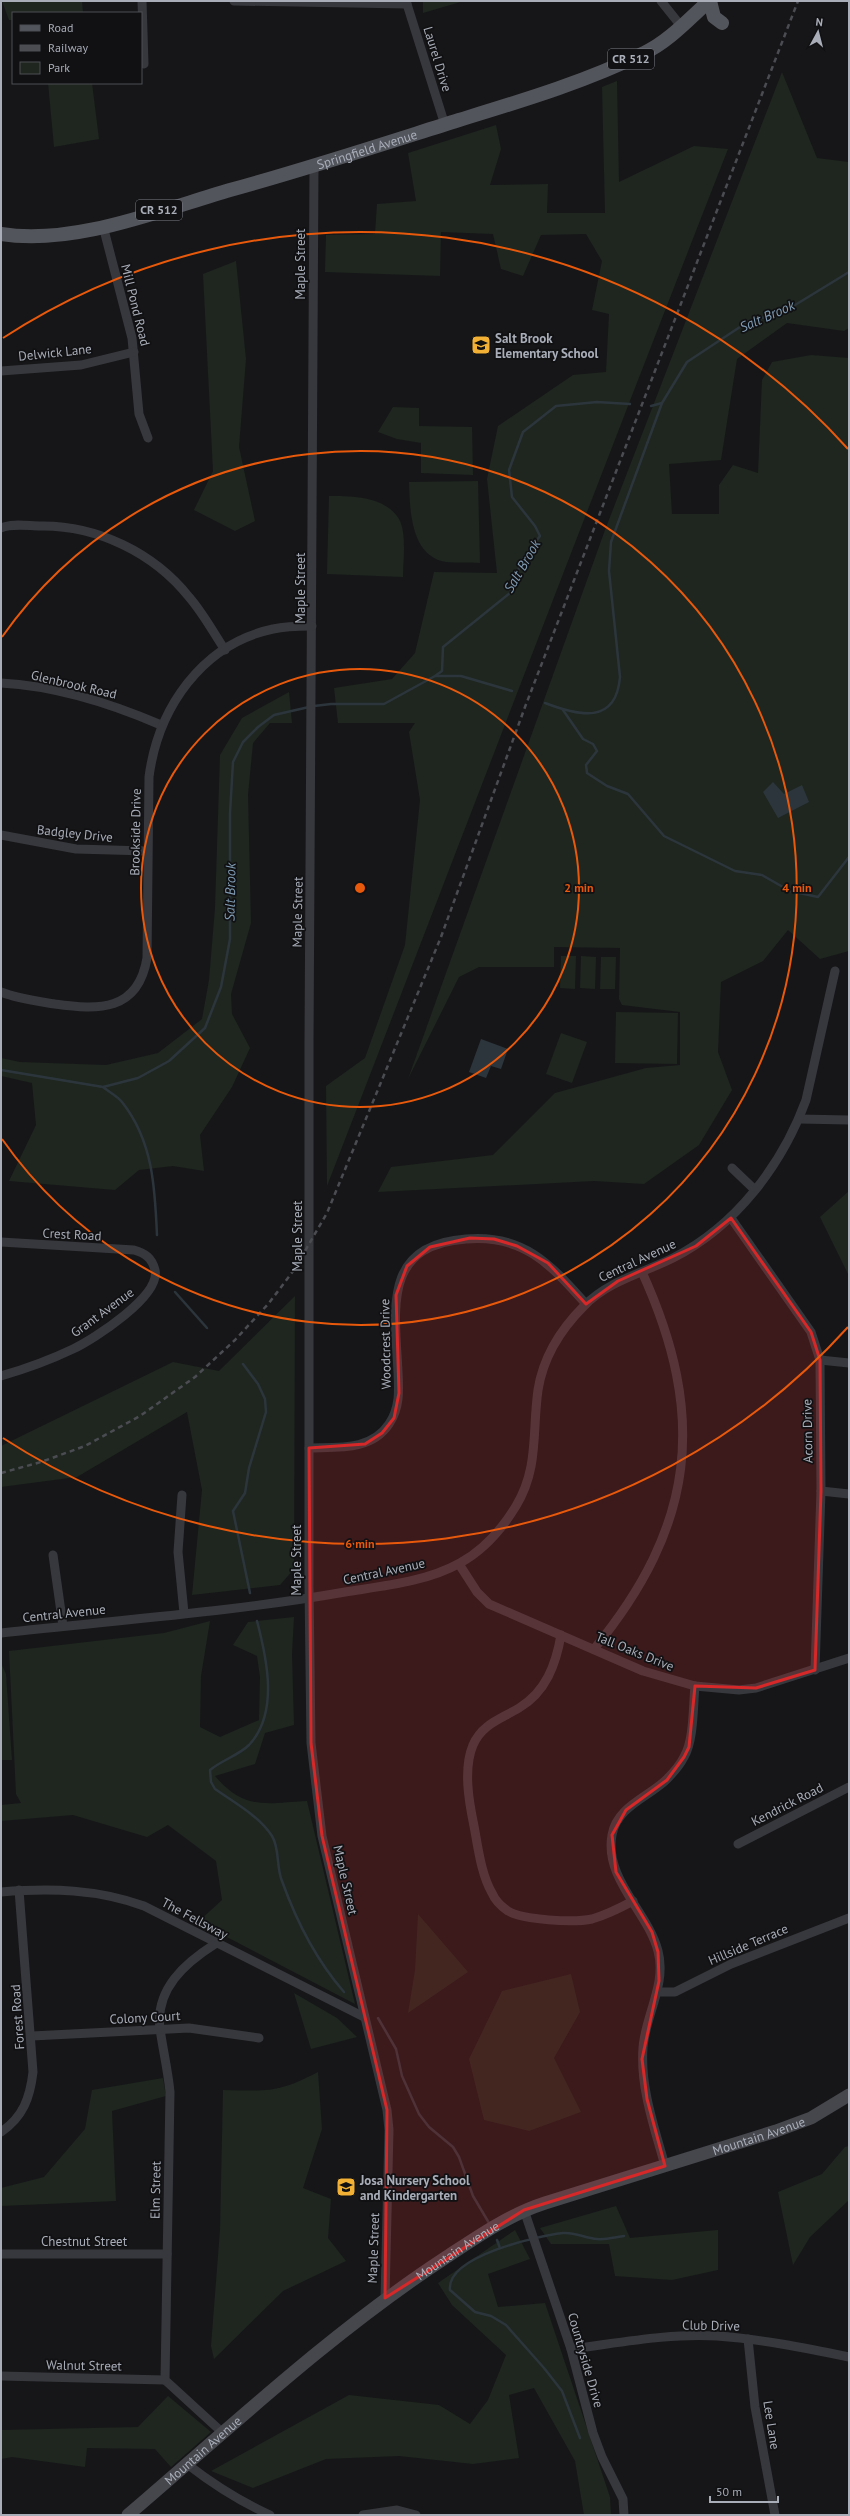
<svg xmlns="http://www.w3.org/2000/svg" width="850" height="2516" font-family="'PT Sans',sans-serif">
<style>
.green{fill:#1e261f}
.water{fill:#2c353c}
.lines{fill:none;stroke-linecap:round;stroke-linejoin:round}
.stream{stroke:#2c353c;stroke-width:2.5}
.minor{stroke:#37383d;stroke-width:9}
.secondary{stroke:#45474d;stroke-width:13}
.primary{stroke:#53555c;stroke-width:14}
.rail{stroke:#4a4c52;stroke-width:2.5;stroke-dasharray:5 4;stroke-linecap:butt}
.marked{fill:#d62828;fill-opacity:0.2;stroke:#d62828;stroke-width:3;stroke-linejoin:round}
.ring{fill:none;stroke:#e8590c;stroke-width:2}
.labels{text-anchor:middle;stroke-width:3.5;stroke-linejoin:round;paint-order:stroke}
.shield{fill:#111113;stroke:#7b7e86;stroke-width:1}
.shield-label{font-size:12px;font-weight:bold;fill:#a8adb8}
.street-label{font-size:13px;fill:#a8adb8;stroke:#111113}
.poi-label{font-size:13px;font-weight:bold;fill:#a8adb8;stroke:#111113;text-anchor:start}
.water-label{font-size:14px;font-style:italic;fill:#7f9bb3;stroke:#111113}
.centre{fill:#e8590c;stroke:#111113;stroke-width:2}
.ring-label{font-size:12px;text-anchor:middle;font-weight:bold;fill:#e8590c;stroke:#111113;stroke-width:3.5;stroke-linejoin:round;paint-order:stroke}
</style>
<rect width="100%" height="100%" fill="#161618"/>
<g class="green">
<path d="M2,1h80l1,12h-70v7h-4z"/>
<path d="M423,1h41l-41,12z"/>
<path d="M782,72l35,86 32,4v166l-5,3 -57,-8 -50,36 -16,101 -52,4 3,50h47v-29l14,-20 25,8 4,-93 10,-18 39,-7 38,3v593l-29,8 -32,-29 -25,31 -42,21 -3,70 14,38 -33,55 -55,39 -50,-3 -216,11 13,-25 102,-12 62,-62 91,-25 34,-3v-53l-58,-7 -3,-6 1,-51 -66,-1v20h-75l-20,10 -51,102 197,-549z"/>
<path d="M617,81l2,101 75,-36 34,3c-135,345 -267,691 -401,1037l-1,-100 39,-28 40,-113 15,-145 -11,-68 6,-9h-77l-4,-35 58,-9 23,-26 19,-81 63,1 -10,-94 11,-53 75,-51 33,-3 3,-58 -17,-4 10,-49 -16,-27 -45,1 -18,41 -22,-7 -8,-35 -52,-2 -1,44 -115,-4 1,-37 49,-1 2,-30 39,-3 -8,-48 88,-28 5,24 -11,36 58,-1 -1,29h58l-3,-126z"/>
<path d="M48,83h44l7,56 -45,8z"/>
<path d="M236,261l10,98 -7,88 16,74 -20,10 -41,-21 19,-39 -10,-197z"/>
<path d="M393,407l26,1v18l53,1 1,48 -52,-2v-30l-24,-4 -19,-7z"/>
<path d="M478,481l2,82c-11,-1 -24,0 -34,-1 -36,-6 -36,-53 -37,-80z"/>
<path d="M329,496c23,0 56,0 70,23 8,14 4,43 4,58l-76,-3z"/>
<path d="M289,692l3,31h-22l-17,20 -5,52 3,128 -20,71 1,20 18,34 -18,39 -32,48 4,36 -31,-5 -34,4 -24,20 -106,-9 27,-56 -4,-42 -31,-7v-18l19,4 86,3 52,-12 44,-34 7,-39 6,-72 5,-153 22,-37z"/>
<path d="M561,956h15l-1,33 -15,-1z"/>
<path d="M581,956l15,1 -1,32 -15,-1z"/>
<path d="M601,957h15l-1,32h-15z"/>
<path d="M616,1012l62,1 -1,51 -62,-1z"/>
<path d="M561,1033l26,9 -15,41 -26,-9z"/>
<path d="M849,1191v85l-29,-59z"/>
<path d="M295,1296l-1,273 -14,16 -88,10 10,-105 -15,-78 -110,65 -76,10v-41l172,-84 46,9z"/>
<path d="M294,1617l-2,37 2,71 -29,8 -10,31 -40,12c30,35 51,27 92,25l48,203 -157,-82 24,-22 -6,-39 -48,-36 -21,12 -74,-22 -72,6v-16l20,-2 -5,-9 -7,-143 155,-18 46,-12 -9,55 -1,51 20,10 39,-17 1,-43 -3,-21 -24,-11 15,-23z"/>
<path d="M1,1663l5,11 6,86h-11z"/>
<path d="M418,1914l50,58 -60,41 7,-43z"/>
<path d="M571,1974l9,38 -26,46 27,54 -52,19 -45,-11 -15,-61 33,-68z"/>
<path d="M294,1993l43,25 20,19 -46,12z"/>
<path d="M318,2072l4,57 -19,59 28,11 -3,39 18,23 -63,30 -69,68 -3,-13 9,-116 3,-140c44,1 55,3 95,-18z"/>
<path d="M163,2078l3,18 -54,15 4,90 -115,5v-18l43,-11 41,-48 7,-39z"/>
<path d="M849,2146v54l-39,37 -17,28 -15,-73 44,-18 23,-27z"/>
<path d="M616,2206l14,32 88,-8v40l-46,10 -57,-4 -6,-32h-58l-11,-16z"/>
<path d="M515,2230l15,29 -42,15 10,33 47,-4 65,194 1,18h-27l-9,-54 -41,-73 -25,7 10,63 -46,6 -74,-8 -73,3 -73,29 -42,-17 138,-76 90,10 31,19 18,-24 18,-45 -54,-50 -14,-22z"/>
<path d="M168,2396l43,36 -40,35 -16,-18 -68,-1 -2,19 -73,-10 -11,2v-29l137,-3z"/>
</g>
<g class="water">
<path d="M773,782l11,12 18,-9 7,17 -31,16 -15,-26z"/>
<path d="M481,1039l27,10 -7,20 -10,-3 -5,12 -17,-6z"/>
</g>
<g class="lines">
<g class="stream">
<path d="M651,406l11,-3"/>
<path d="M435,676l7,-5 1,-24 67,-54 12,-33 18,-24 -5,-10 -23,-29 -3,-27 14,-38 33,-26 41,-4 33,2"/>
<path d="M545,703c34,13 71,22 75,-26l-11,-106 2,-29 51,-139 25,-41 62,-41 33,-8 67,-41"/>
<path d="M314,706l17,-2h53l51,-28h26l51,15"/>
<path d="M563,710l20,29 10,5 4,7 -11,14 1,8 20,13 21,8 36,42 71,35 27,4 28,16 28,6 31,-40"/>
<path d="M1,1070l102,17 35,-9 31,-17 36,-33 16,-41 9,-48v-126l3,-51 10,-20 15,-15 16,-12 35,-8"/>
<path d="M103,1087c6,5 14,9 19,15 31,39 33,86 35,133"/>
<path d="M175,1292l32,36"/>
<path d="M243,1364l15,20 7,15 1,13 -17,56 -4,25 -12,18 17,82"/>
<path d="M257,1621c10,38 22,92 -8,124 -10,10 -27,15 -39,25l1,12 4,7c20,14 44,27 57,47 8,13 4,31 10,45 14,39 35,80 62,111"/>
<path d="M378,2018l18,31 6,27 17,38 10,13 24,20 6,10 14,39 16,27"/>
<path d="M497,2240l3,8"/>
<path d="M580,2438l-18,-47 -18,-23 -38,-43 -15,-9 -16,-4 -25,-22c-4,-34 88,-54 113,-57 12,-1 22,5 34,6 8,1 19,-2 27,-3"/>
</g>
<g class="minor">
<path d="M142,1l2,63"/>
<path d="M234,1l173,3"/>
<path d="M406,1l39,124"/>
<path d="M661,1l20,25"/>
<path d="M314,166l-5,877v543l2,157 11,93 65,274 2,20 -4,168"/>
<path d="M103,226l29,112 7,76 9,24"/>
<path d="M1,371l80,-6 53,-13"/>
<path d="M1,528c10,-5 28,-2 39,-2 57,-1 114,27 149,71 14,16 24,35 36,53"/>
<path d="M1,683c56,3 109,20 160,42"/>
<path d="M1,835l75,14 71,2"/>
<path d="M1,992c17,7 36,9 54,12 43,6 83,8 92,-46l2,-181c9,-69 53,-133 124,-148 13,-3 26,-3 39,-3"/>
<path d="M799,1119l50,1"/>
<path d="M732,1168l23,22"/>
<path d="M731,1218l80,114 9,28 1,131 -6,179"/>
<path d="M1,1242l133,8c11,3 18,8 21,20 6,26 -61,69 -82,79 -23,11 -48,20 -72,27"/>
<path d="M820,1360l29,3"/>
<path d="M309,1448c29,-1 62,3 80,-24 11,-16 10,-34 9,-52 -3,-63 -16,-127 68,-133 58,-5 85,26 120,65"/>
<path d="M821,1491l28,3"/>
<path d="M182,1495l-4,57 6,61"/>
<path d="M53,1555l10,71"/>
<path d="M459,1564l18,28 12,12 154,67 52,15 44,4 17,-2 93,-30"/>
<path d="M1,1633c115,-13 231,-21 344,-41 38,-6 81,-10 115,-29 24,-13 42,-34 56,-57 23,-38 16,-74 22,-116 5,-32 23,-61 46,-84 24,-25 59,-33 89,-48 63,-32 109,-93 133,-158l29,-129"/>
<path d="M561,1635c-5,29 -15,57 -42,73 -18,11 -37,16 -46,37 -10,24 -4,57 1,81 4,21 7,48 18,67 3,7 10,14 16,18 15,9 66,12 84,8 14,-4 28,-11 41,-18"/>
<path d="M594,1649c101,-123 114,-232 48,-377"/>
<path d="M738,1844l111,-57"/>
<path d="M1,1892c50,-4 96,-3 143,14l220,111"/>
<path d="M215,1944c-30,19 -60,45 -55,85 3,21 8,42 10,63l-5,288 59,54"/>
<path d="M657,1992h18l56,-28 118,-46"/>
<path d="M32,2036l157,-8 70,10"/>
<path d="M1,2132c22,-15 29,-34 32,-60l-14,-182"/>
<path d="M665,2166c-10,-37 -25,-78 -22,-118 2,-32 24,-64 15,-97 -10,-39 -54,-72 -46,-116 5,-29 37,-38 55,-56 6,-6 13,-14 17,-22 10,-16 9,-51 11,-71"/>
<path d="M524,2210l47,139 22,84 9,24 21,42 1,16"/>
<path d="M1,2254h166"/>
<path d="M748,2339l7,68 20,108"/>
<path d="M571,2349c48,-6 98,-16 146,-13 44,3 88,12 132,21"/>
<path d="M1,2376l164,4"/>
<path d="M187,2464c27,21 52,37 83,51"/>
<path d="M363,2515l34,-5 19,5"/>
</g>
<path class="secondary" id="s1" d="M128,2515c103,-88 204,-183 317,-257 32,-21 63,-43 100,-55l231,-72 35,-13 38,-23"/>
<g class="primary">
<path d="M710,1l4,16 8,6"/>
<path id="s2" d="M1,234c72,12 160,-24 229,-44 77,-21 153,-46 229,-70 62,-19 126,-38 185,-67 24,-11 45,-34 65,-52"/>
</g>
<path class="rail" d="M1,1473l40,-11 44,-16 55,-30 55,-39 40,-37 34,-37 25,-33 33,-57 114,-276 84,-230 273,-706"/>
</g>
<path class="marked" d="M731,1218l80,114 9,28 1,131 -6,179 -59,18 -61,-2 -6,61 -5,10 -17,23 -41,30 -14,25 4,37 36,60 6,20 1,29 -17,78 5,40 18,67 -141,44 -139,88 2,-188 -65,-274 -11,-93 -2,-295 56,-4 17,-11 12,-15 5,-25 -3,-98 11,-29 23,-19 40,-9 24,1 23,7 31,17 38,41 32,-23 78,-35z"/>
<g class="ring">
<circle cx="360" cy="888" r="219"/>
<path d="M2 637A437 437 0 1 1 2 1139"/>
<path d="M848 1327A656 656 0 0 1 3 1438M3 338A656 656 0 0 1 848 449"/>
</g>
<defs>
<g id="school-square" transform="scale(1)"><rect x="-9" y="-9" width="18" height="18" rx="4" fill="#f2b134" stroke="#111113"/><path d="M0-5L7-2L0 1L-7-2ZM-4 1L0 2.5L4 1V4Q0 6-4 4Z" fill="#111"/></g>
</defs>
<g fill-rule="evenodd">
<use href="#school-square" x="481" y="345"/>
<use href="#school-square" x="346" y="2187"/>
</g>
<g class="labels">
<g class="shield">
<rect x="608" y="49" width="46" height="20" rx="3"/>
<rect x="136" y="200" width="46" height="20" rx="3"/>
</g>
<g class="shield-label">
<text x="631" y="63">CR 512</text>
<text x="159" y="214">CR 512</text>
</g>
<g class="street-label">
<text transform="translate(438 59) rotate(73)" y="5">Laurel Drive</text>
<text dy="5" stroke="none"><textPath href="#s2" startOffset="378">Springfield Avenue</textPath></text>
<text transform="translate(300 264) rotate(-90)" y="5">Maple Street</text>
<text transform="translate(136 305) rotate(76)" y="5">Mill Pond Road</text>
<text transform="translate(55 352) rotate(-6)" y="5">Delwick Lane</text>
<text transform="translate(300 588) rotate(-90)" y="5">Maple Street</text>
<text transform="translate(74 684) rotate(13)" y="5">Glenbrook Road</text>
<text transform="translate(135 832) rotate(-89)" y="5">Brookside Drive</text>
<text transform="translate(75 833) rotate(6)" y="5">Badgley Drive</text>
<text transform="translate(297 912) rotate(-89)" y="5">Maple Street</text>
<text transform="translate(72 1234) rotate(3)" y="5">Crest Road</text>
<text transform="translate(297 1236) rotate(-90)" y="5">Maple Street</text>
<text transform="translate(637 1260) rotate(-25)" y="5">Central Avenue</text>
<text transform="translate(102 1312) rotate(-36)" y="5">Grant Avenue</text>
<text transform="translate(385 1344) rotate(-91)" y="5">Woodcrest Drive</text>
<text transform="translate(807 1431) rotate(-91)" y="5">Acorn Drive</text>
<text transform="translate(296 1560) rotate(-90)" y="5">Maple Street</text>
<text transform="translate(384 1571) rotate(-12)" y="5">Central Avenue</text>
<text transform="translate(64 1613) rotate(-6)" y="5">Central Avenue</text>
<text transform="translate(635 1651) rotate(22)" y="5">Tall Oaks Drive</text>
<text transform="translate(787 1804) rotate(-27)" y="5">Kendrick Road</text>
<text transform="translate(346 1880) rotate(77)" y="5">Maple Street</text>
<text transform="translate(195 1918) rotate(28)" y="5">The Fellsway</text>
<text transform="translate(748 1944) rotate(-23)" y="5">Hillside Terrace</text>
<text transform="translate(17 2017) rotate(-94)" y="5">Forest Road</text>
<text transform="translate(145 2017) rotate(-3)" y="5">Colony Court</text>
<text dy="5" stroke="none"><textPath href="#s1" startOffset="747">Mountain Avenue</textPath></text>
<text transform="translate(155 2190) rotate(-89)" y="5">Elm Street</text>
<text x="84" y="2246">Chestnut Street</text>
<text transform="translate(373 2248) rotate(-88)" y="5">Maple Street</text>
<text dy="5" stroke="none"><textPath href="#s1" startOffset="423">Mountain Avenue</textPath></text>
<text transform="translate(711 2325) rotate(1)" y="5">Club Drive</text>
<text transform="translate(586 2360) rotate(74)" y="5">Countryside Drive</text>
<text transform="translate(84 2365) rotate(1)" y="5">Walnut Street</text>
<text transform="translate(772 2425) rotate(81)" y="5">Lee Lane</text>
<text dy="5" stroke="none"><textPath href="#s1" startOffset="99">Mountain Avenue</textPath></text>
</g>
<g class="poi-label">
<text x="495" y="343">Salt Brook<tspan x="495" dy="15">Elementary School</tspan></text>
<text x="360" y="2185">Josa Nursery School<tspan x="360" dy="15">and Kindergarten</tspan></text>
</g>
<g class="water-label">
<text transform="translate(767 316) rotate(-24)" y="5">Salt Brook</text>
<text transform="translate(522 566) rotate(-60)" y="5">Salt Brook</text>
<text transform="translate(230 892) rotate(-89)" y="5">Salt Brook</text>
</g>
</g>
<circle cx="360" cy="888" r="6" class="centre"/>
<g class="ring-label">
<text x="579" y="892">2 min</text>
<text x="797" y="892">4 min</text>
<text x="360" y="1548">6 min</text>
</g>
<rect width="850" height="2516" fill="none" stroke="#a8adb8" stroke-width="4"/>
<rect x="12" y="12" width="130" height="72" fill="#111113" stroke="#4d4f55"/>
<rect x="20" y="25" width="20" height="6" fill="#53555c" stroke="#4d4f55"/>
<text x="48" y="32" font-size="12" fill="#a8adb8">Road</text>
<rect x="20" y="45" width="20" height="6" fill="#4a4c52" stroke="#4d4f55"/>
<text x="48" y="52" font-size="12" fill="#a8adb8">Railway</text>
<rect x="20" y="62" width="20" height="12" fill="#1e261f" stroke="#4d4f55"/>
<text x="48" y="72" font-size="12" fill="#a8adb8">Park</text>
<g transform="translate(818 32) rotate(7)" stroke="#111113" stroke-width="3" paint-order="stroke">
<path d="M0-3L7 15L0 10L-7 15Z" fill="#a8adb8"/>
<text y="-6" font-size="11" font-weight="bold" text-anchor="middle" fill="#a8adb8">N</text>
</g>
<path d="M710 2496v6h68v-6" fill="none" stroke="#a8adb8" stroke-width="2"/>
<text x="716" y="2496" font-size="12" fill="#a8adb8" stroke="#111113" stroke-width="3" paint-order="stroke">50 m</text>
</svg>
